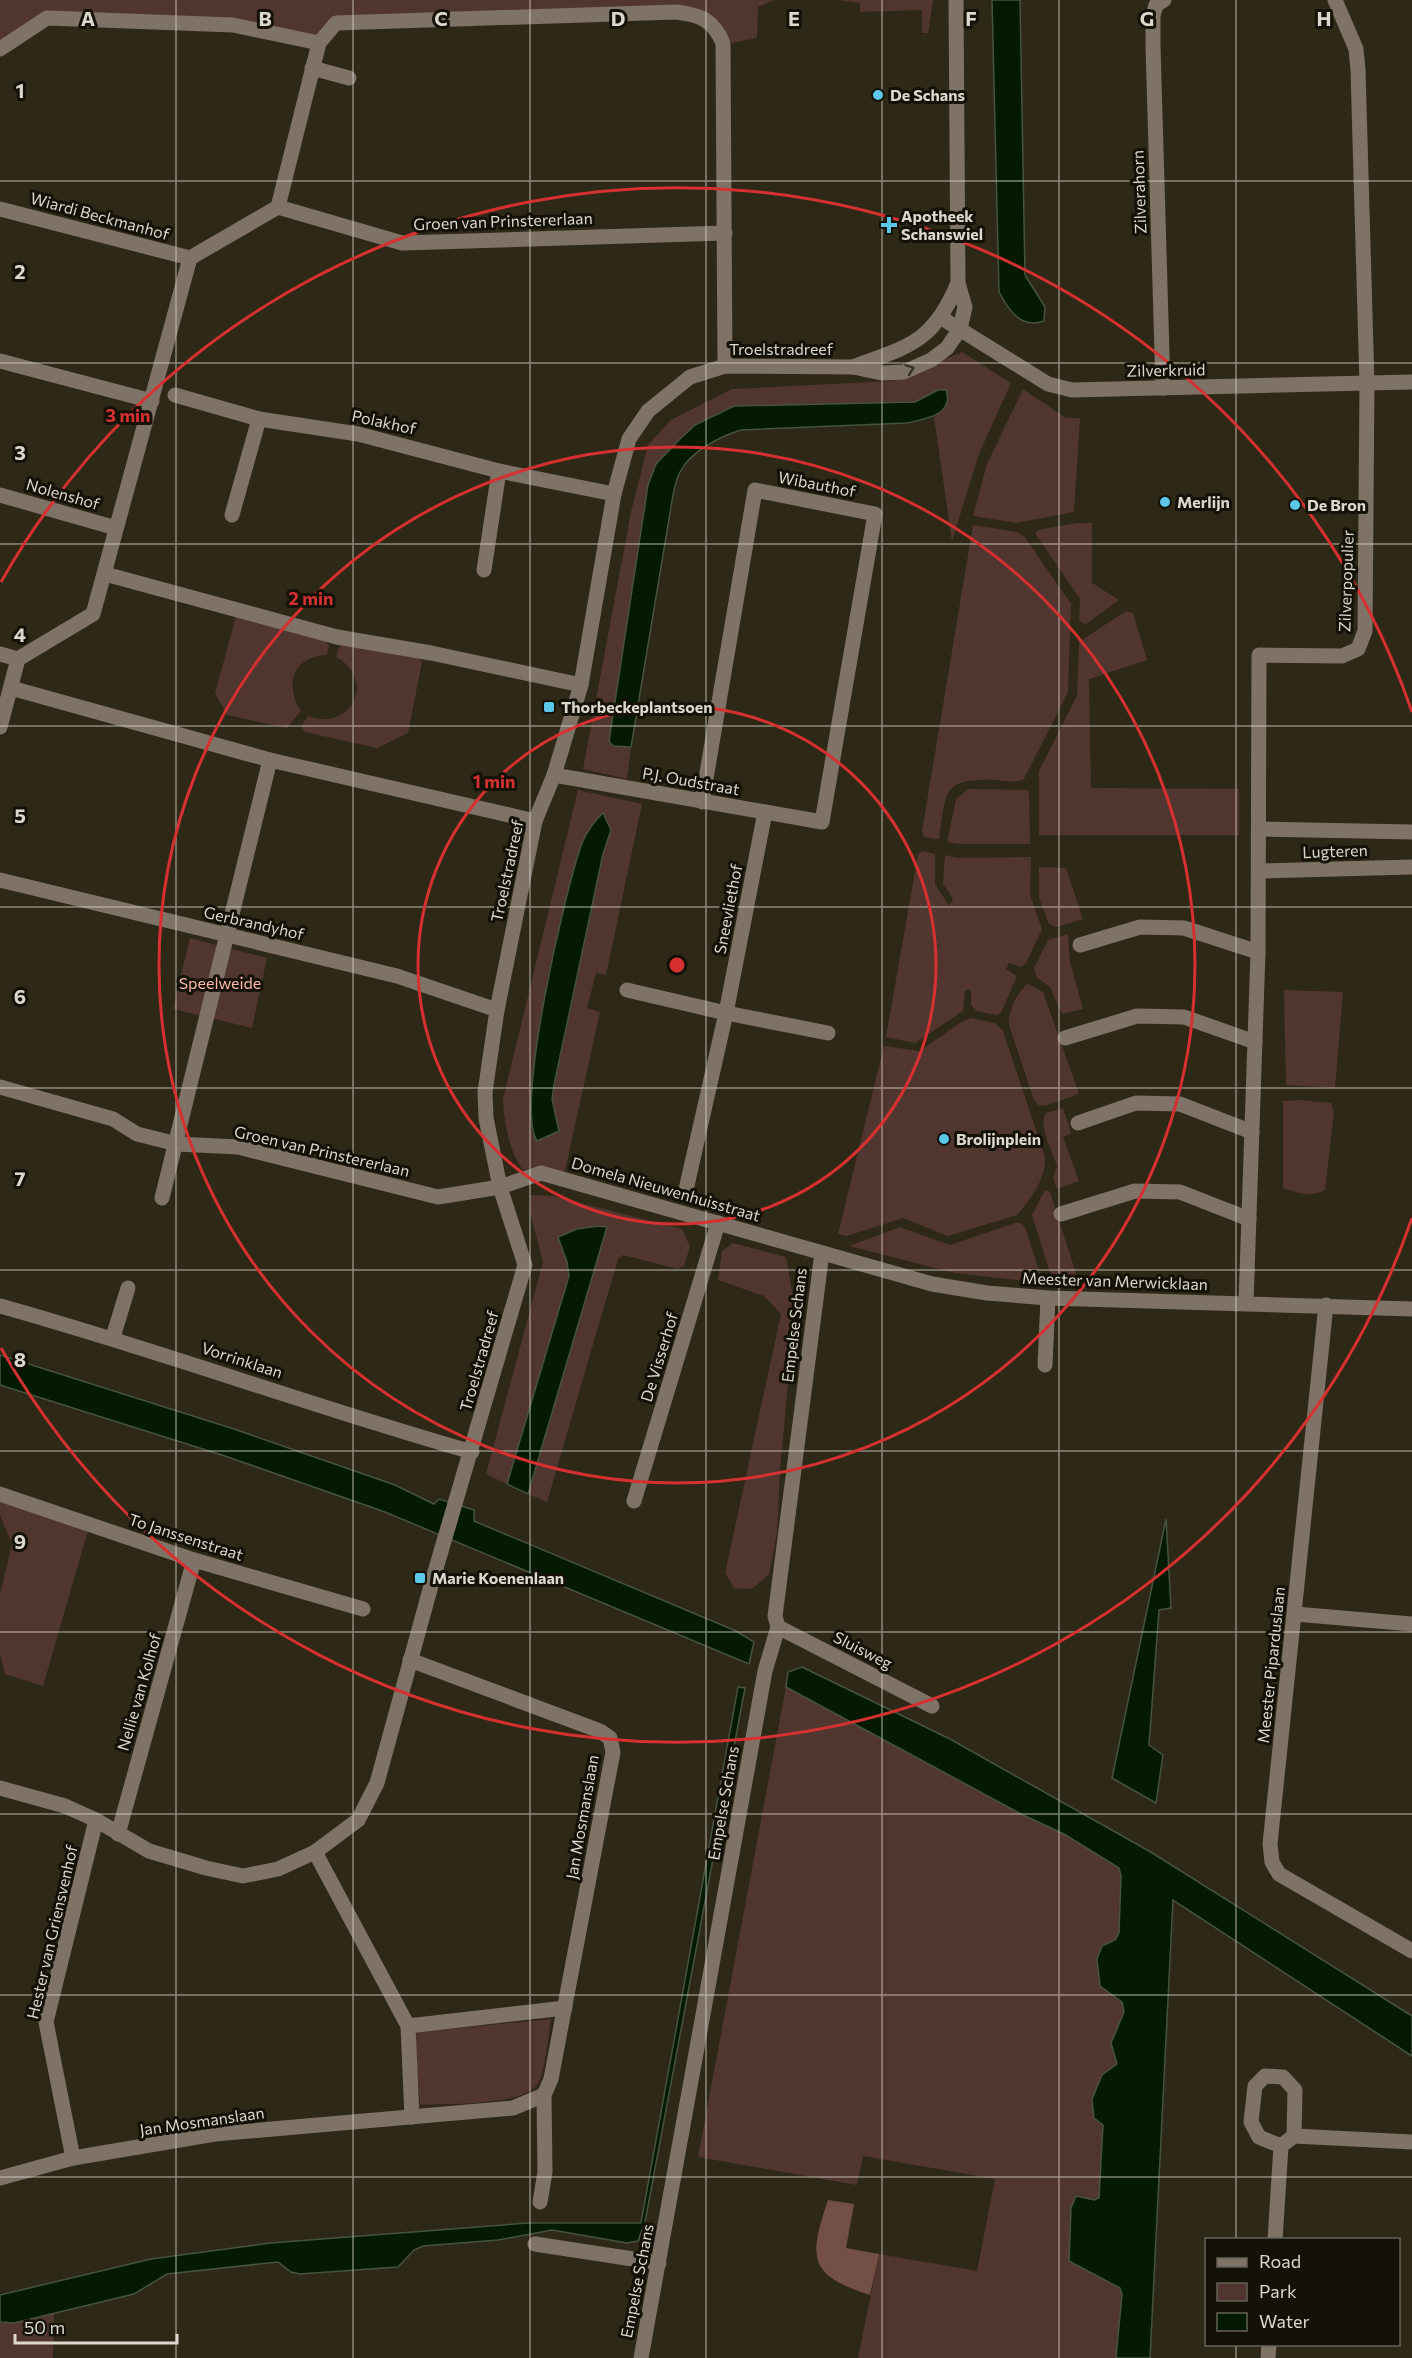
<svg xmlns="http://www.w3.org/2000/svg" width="1412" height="2358" font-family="Commissioner,sans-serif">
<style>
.green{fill:#51362f;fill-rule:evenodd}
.forest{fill:#744f45}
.water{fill:#051a03;stroke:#465340;stroke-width:1.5}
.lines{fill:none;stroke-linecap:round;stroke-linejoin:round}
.minor{stroke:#7f7267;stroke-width:15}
.oneway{stroke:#39332a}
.grid{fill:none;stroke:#ddd8ce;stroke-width:1.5;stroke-opacity:0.55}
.ring{fill:none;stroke:#d63130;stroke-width:3}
.poi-dot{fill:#5cc7e8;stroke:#141109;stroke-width:2}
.labels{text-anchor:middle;stroke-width:6;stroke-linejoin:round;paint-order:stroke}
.poi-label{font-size:16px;font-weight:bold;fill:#ddd8ce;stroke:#141109;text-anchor:start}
.street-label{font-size:16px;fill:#ddd8ce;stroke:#141109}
.park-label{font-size:16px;fill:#fcb9a7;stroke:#141109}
.grid-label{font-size:20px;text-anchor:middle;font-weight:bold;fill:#ddd8ce;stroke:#141109;stroke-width:6;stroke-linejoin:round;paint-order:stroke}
.centre{fill:#d63130;stroke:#141109;stroke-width:3}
.ring-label{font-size:18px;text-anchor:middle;font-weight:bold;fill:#d63130;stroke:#141109;stroke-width:6;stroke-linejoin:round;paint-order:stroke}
</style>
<rect width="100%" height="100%" fill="#2e2817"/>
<g class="green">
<path d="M0,0h774l-16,7 -1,31 -25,5 -7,-10 -23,-18 -369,3 -11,9 -5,9 -241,-23 -76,30z"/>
<path d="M838,0h95l-5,33h-6v-23l-62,2v-9z"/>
<path d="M962,352l49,31 -32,71 -27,87 -18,-124 11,-9 -7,-18 -23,12 -181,4 -39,19 -15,14 -66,307 17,1 -4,32 -44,-10 48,-257 17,-67 23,-25 61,-31 160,-8z"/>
<path d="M1023,389l43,29h14l-6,94 -58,11 -43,-7 14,-52z"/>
<path d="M1076,523h16v60l27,17 -33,24 -7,-3 1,-22 -45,-66 3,-3z"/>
<path d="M973,525l44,7 7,4 47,68 -3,88 -44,87c-9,4 -19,2 -28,1 -56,-2 -49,12 -57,59l-15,-2 -2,-6z"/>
<path d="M1126,611l7,2 14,47 -58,19 2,109 148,1v46h-200v-64l38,-75 2,-54z"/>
<path d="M237,613l87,26 5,7 -2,9c-34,1 -43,30 -26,56l-14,17 -60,-13 -12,-22z"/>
<path d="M346,643l71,12 5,7 -14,71 -31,15 -72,-16 -4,-6 7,-10c44,17 69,-37 28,-59l3,-9z"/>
<path d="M968,789l58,1 3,2 1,52h-68l-15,-2 9,-43z"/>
<path d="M578,790l64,14 -36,171 -10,-2 -9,35 13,4 -36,163 -33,-7 -8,2c-14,-19 -19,-48 -20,-71zM603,813l8,17 -8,24 -51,245 -20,34 -2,-33 7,-59z"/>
<path d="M922,851l13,3v30l14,22 4,-7 -10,-16 2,-28 13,3 73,-1 -1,38 12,34 -16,34 -5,4 -12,-4 -3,6 11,7 -16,37 -4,2 -21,-4 -5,-7v-14h-6l-2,21 -48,32 -29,-6 32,-183z"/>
<path d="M1039,867l27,1 17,51 -26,8 -8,-3 -10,-26z"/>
<path d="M1068,934l2,28 13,47 -21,5 -12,-27 -13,-9 -3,-10 14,-28z"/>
<path d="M190,938l77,20 -15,70 -79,-19z"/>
<path d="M1028,984l15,8 36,102 -35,12 -6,-1 -4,-5 -25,-75c-1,-13 8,-34 19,-41z"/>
<path d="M1284,990l59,2 -8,96 -49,-3z"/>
<path d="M971,1018l24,5 8,8 42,126c2,19 -15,44 -28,58l-69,21 -45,-18 -56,18 -9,-2 46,-188 36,5 41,-29z"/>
<path d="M1299,1100l32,3 3,9 -9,78c-15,8 -27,3 -42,-2v-87z"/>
<path d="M1063,1108l8,25 -8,4 16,44 -22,8 -4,-12 4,-11c-4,-15 -19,-38 -11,-53z"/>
<path d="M1045,1190l5,2 29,91 -26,-1 -21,-67z"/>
<path d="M531,1195l22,1 129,33 8,18 -6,18 -6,4 -55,-14 -5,4 -71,243 -19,-8 79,-267 -39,35 1,14 -14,51 -48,157 -21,-10 57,-212 -13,-50z"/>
<path d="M1015,1223h6l4,4 18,56 -88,-10 -106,-27 51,-19 50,18z"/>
<path d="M733,1243l53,14 9,51 -15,162 -3,64 -8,40 -17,15 -18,-1 -9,-15 56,-259 -17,-18 -46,-16 4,-29z"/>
<path d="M0,1497l89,30 -46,159 -38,-12 -5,-21v-59l12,-50 -12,-29z"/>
<path d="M786,1687l237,128 41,19 55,34 2,8 -2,57 -4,7 -13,6 -2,40 22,16 2,10 -13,31 6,21 -15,11 1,49 -4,74 -5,2 -17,-4 45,98 -6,64h-258l21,-104 98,17 18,-92 -132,-23 -6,29 -159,-28z"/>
<path d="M551,2019c-3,17 -5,48 -12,63 -13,25 -93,21 -119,23l-5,-62 2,-11z"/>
<path d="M54,2313l-1,45h-53v-36l14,1z"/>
</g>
<path class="forest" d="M828,2200l26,4 -8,44 33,6 -9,41c-63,-20 -61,-38 -42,-95z"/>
<g class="water">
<path d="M992,0h28l5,275 20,32 -1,14c-23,8 -35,-10 -45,-29z"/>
<path d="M938,390h8c9,25 -22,29 -39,33l-166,7c-22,7 -50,21 -61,42 -4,7 -5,16 -7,23l-42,252 -18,-1 -4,-5 39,-256 8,-21 24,-25 15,-14 39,-19 181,-4z"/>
<path d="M603,813l8,17 -8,24 -49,231 -2,14 7,32 -22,10c-23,-34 29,-254 45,-298 4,-10 13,-23 21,-30z"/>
<path d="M598,1226l9,1 -79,267 -21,-10 62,-208 -2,-14 -9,-25 19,-8z"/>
<path d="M0,1355l234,74 161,56 39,19 5,-5 35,11v11l262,110 18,11 -5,22 -364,-152 -160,-56 -225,-71z"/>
<path d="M1166,1519l5,89 -12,2 -10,135 14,10 -7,48 -44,-25z"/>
<path d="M802,1667l148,72 199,112 263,165v40l-239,-156 -23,458h-34l6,-64 -2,-6 -51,-27 2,-53 5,-12 18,4 5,-2 4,-73 -9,-7 -2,-19 10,-24 15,-11 -6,-21 13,-31 -2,-10 -22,-16 -3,-27 5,-13 13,-6 4,-7 2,-57 -2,-8 -55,-34 -41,-19 -237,-128 2,-15z"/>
<path d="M738,1687l7,1 -100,534 -7,19 -11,2 -75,-13 -54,10 -75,6 -9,4 -16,17 -98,7 -9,-2 -13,-10 -111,12 -33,20 -120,29 -14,-1v-27l151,-36 119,-16 258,-20h113z"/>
</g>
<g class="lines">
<g class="minor">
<path d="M319,43l17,-20 340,-11c25,3 37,8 47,31l2,323"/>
<path d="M0,49l47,-31 186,7 86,18 -41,164"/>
<path d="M312,68l37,10"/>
<path d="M0,209l190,49"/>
<path d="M940,317l108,67 24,6 340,-8"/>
<path d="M0,361l152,40"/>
<path d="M853,367c56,-21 80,-24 105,-84"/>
<path d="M1163,388l-10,-342v-30l3,-11 8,-5"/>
<path d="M175,395l84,24 99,15 141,37 115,23"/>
<path d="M0,495l116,33"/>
<path d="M232,515l27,-96"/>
<path d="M484,570l15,-99"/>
<path d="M105,574l232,63 94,16 150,32"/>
<path d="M0,654l18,5"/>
<path d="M11,688l259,72 265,61"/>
<path d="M0,727l18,-68 75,-45 97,-356 88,-51 124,36 323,-10"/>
<path d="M554,775l268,47 53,-308 -120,-24 -53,312"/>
<path d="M1260,829l152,3"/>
<path d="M1259,871l153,-4"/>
<path d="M0,880l397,96 100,34"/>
<path d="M1080,945l60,-18 44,1 74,24"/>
<path d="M627,990l99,23 102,20"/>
<path d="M1065,1038l72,-22 47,1 71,25"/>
<path d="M0,1087l113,32 24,15 40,10 61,3 200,50 62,-10 41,-14 391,111 55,9 61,5 364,11"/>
<path d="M1078,1123l58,-20 44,1 72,28"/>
<path d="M685,1194l41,-181 39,-201"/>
<path d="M162,1198l108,-438"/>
<path d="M1061,1214l74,-23 45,1 69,27"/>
<path d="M1246,1303l12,-351 1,-297 83,1 16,-7 7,-18 2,-247 -9,-314 -2,-21 -21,-49"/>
<path d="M1326,1305l-56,539 2,18 7,12 133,77"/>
<path d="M0,1306c159,44 313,101 472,146"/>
<path d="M113,1337l15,-49"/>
<path d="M1045,1365l3,-67"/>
<path d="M0,1494l194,66 169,49"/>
<path d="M634,1501l84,-278"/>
<path d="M1295,1614l117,10"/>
<path d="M778,1627l154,79"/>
<path d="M0,1788l65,18 31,14 53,31 57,17 37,8 35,-7 37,-17 43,-32 19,-37 55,-201 93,-317 -25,-78 -14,-69 -1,-26 12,-82 38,-189 19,-46 27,-90 33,-191 15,-55 19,-28 42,-34 35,-11 128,1 29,6 22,-1 27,-12 16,-12 13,-19 5,-22 -7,-24 -2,-283"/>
<path d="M118,1834l76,-274"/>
<path d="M315,1852l93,174"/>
<path d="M412,2117l-4,-91 157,-18"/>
<path d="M1281,2146l-22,-9 -8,-15 4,-36 10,-10 18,1 12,13 -1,46"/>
<path d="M73,2158l-27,-136 50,-202"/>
<path d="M0,2178l73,-20 142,-24 298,-26 31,-13 7,-16 62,-327 -3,-14 -10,-7 -190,-71"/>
<path d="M540,2202l5,-30 -1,-77"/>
<path d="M1275,2240l6,-94 13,-10 118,6"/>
<path d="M535,2244l124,19"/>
<path d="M641,2358l124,-687 13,-44 -3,-11 47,-363"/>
<path d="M1268,2358l1,-14"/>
</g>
</g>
<defs><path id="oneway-chevron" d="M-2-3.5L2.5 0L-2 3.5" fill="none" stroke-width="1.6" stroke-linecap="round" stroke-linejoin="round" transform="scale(1.5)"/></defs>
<use class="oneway" href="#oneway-chevron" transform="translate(910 369) rotate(-20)"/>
<path class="grid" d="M176,0v2358M353,0v2358M530,0v2358M706,0v2358M882,0v2358M1059,0v2358M1236,0v2240M0,181h1412M0,363h1412M0,544h1412M0,726h1412M0,907h1412M0,1088h1412M0,1270h1412M0,1451h1412M0,1632h1412M0,1814h1412M0,1995h1412M0,2177h1412M1236,2344v14"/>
<g class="ring">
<circle cx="677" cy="965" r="259"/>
<circle cx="677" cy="965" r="518"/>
<path d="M1412 1218A777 777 0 0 1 1 1348M1 582A777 777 0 0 1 1412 712"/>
</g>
<g class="poi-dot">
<circle cx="878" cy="95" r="6"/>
<path d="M886 216h6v6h6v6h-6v6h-6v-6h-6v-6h6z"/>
<circle cx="1165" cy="502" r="6"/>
<circle cx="1295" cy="505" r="6"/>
<rect x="543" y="701" width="12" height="12" rx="3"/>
<circle cx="944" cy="1139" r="6"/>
<rect x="414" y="1572" width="12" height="12" rx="3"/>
</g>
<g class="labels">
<g class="poi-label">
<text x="890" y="101">De Schans</text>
<text x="901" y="222">Apotheek<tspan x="901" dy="18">Schanswiel</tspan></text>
<text x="1177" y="508">Merlijn</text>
<text x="1307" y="511">De Bron</text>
<text x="561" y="713">Thorbeckeplantsoen</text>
<text x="956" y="1145">Brolijnplein</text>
<text x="432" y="1584">Marie Koenenlaan</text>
</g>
<g class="street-label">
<text transform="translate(1139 192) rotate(-92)" y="6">Zilverahorn</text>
<text transform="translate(100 216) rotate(15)" y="6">Wiardi Beckmanhof</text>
<text transform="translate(503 221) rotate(-2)" y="6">Groen van Prinstererlaan</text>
<text x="781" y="355">Troelstradreef</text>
<text transform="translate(1166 370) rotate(-1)" y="6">Zilverkruid</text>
<text transform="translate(384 422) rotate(12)" y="6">Polakhof</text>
<text transform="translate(817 484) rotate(11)" y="6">Wibauthof</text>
<text transform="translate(63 494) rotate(16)" y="6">Nolenshof</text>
<text transform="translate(1346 581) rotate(-88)" y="6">Zilverpopulier</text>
<text transform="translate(691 781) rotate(10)" y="6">P.J. Oudstraat</text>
<text transform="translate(1335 851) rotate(-2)" y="6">Lugteren</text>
<text transform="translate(507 871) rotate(-78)" y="6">Troelstradreef</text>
<text transform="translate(728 909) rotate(-79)" y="6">Sneevliethof</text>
<text transform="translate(254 923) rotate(13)" y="6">Gerbrandyhof</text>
<text transform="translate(322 1151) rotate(13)" y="6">Groen van Prinstererlaan</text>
<text transform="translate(666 1189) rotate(16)" y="6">Domela Nieuwenhuisstraat</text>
<text transform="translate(1115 1281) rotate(2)" y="6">Meester van Merwicklaan</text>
<text transform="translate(794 1325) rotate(-83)" y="6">Empelse Schans</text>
<text transform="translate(659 1357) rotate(-73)" y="6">De Visserhof</text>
<text transform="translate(242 1360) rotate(18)" y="6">Vorrinklaan</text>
<text transform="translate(479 1361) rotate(-74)" y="6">Troelstradreef</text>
<text transform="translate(186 1537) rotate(18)" y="6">To Janssenstraat</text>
<text transform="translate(863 1650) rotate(27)" y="6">Sluisweg</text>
<text transform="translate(1271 1665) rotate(-84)" y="6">Meester Piparduslaan</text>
<text transform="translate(139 1692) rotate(-74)" y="6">Nellie van Kolhof</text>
<text transform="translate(723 1803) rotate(-80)" y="6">Empelse Schans</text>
<text transform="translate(582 1817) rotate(-80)" y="6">Jan Mosmanslaan</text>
<text transform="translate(52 1932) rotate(-77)" y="6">Hester van Griensvenhof</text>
<text transform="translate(202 2121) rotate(-8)" y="6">Jan Mosmanslaan</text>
<text transform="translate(637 2281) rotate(-79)" y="6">Empelse Schans</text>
</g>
<g class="park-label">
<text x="220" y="989">Speelweide</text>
</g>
</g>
<g class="grid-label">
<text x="88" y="26">A</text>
<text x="265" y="26">B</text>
<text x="441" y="26">C</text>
<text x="618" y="26">D</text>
<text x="794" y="26">E</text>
<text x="971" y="26">F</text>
<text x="1147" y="26">G</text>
<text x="1324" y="26">H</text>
<text x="20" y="98">1</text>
<text x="20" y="279">2</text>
<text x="20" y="460">3</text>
<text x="20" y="642">4</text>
<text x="20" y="823">5</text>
<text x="20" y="1004">6</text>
<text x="20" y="1186">7</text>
<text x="20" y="1367">8</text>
<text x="20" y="1549">9</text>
</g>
<circle cx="677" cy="965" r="9" class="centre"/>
<g class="ring-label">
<text x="128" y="422">3 min</text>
<text x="311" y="605">2 min</text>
<text x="494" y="788">1 min</text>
</g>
<rect x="1205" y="2238" width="195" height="108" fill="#141109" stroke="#646158" stroke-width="1.5"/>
<rect x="1217" y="2258" width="30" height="9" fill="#7f7267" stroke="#646158" stroke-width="1.5"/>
<text x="1259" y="2268" font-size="18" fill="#ddd8ce">Road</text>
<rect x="1217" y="2283" width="30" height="18" fill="#51362f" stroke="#646158" stroke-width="1.5"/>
<text x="1259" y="2298" font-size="18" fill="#ddd8ce">Park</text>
<rect x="1217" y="2313" width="30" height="18" fill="#051a03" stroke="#646158" stroke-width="1.5"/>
<text x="1259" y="2328" font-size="18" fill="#ddd8ce">Water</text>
<path d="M15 2334v9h162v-9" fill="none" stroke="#ddd8ce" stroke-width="3"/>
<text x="24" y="2334" font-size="18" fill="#ddd8ce" stroke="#141109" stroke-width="4.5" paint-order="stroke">50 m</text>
</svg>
